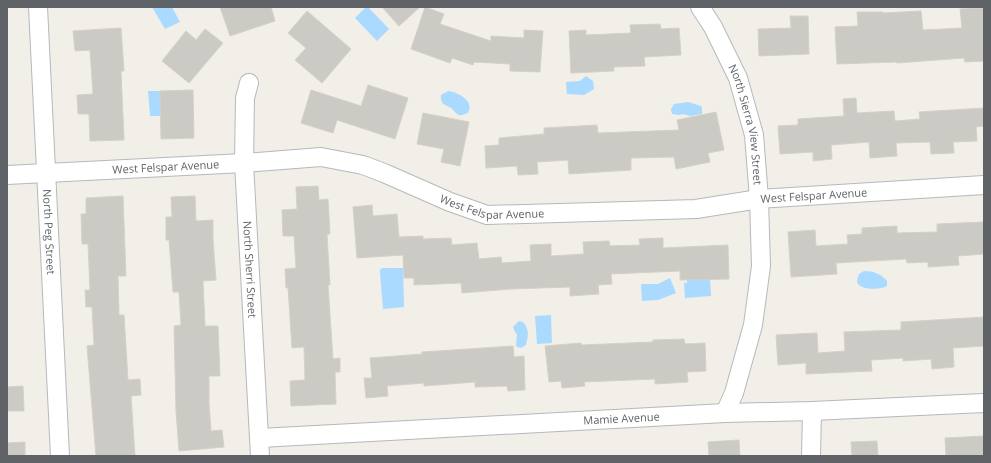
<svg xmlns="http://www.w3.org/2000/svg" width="991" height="463" font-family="'Open Sans',sans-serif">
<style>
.water{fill:#aadaff}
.building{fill:#cccac5;stroke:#d6d1c6}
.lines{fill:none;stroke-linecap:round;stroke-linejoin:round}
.street-casing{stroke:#b5b8bc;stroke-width:20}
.street{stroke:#fff;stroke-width:18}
.labels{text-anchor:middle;stroke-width:3.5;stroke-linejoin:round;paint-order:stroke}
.street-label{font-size:11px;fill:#5f6368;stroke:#fff}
</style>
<rect width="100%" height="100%" fill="#f1efe8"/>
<g class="water">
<path d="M152,7h20l8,15 -15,7z"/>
<path d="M366,7h2l21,22 -12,12 -22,-23z"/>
<path d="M586,76l7,5 1,8 -10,6 -17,-1 -1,-12 14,-1z"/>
<path d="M148,91h14l2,25h-14z"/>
<path d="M448,91c10,1 27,10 20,22l-6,2h-3c-4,-2 -6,-6 -8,-7 -7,-4 -11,-4 -10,-13z"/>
<path d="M688,102l13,4 1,2v6l-12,2 -7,-2 -4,1 -7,-1 -1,-5 3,-5z"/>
<path d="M382,268h21l1,39 -21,2 -3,-37v-2z"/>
<path d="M864,271c10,0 17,3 23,10v5c-6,4 -24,4 -29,-2 -2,-3 0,-7 1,-10z"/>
<path d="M670,278l6,15 -18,7 -16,1 -1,-17h17z"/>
<path d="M710,278l1,18 -26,2 -1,-15h3v-4z"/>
<path d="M551,315l1,28 -15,1 -2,-28z"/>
<path d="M519,321l4,1c7,8 5,14 3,23l-5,3 -4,-1 -1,-2 1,-11 -2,-2 -2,-5z"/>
</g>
<g class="building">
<path d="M220,7h51l4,14 -45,15z"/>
<path d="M382,7h38l-21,19z"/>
<path d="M425,7l19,7 -4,10 51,17v-5l33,2v-8l19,1 -3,41 -30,-1v-7l-36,-2 -1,3 -21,-7 -2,5 -39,-14z"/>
<path d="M984,8v53l-19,1 -1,-4 -67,5 -1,-1 -59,2 -2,-37 23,-1 -1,-14h26v1l38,-2 2,19 39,-2 -2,-19z"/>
<path d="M307,11l44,38 -29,34 -27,-23 11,-12 -18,-15z"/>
<path d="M790,16h18l1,38 -50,2 -1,-27 33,-1z"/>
<path d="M660,24l1,5 18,-1 2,27 -37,2 1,9 -31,1v4l-43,2 -2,-42 17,-1v5l45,-2 -1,-8z"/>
<path d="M121,28l3,43h-3l3,69 -34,1 -1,-27h-11l-1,-19 16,-1 -3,-44 -15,1 -2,-20z"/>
<path d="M205,29l18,14 -34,40 -27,-22 24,-30 10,9z"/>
<path d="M368,85l40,13 -13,41 -58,-19 -4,13 -32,-10 10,-33 50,16z"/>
<path d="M193,90l1,48 -33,1 -1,-48z"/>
<path d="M856,98l1,15 37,-2 1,10 25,-2 -1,-7 65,-4v18l-8,1 1,14 -24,1 1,11 -23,1 -1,-12 -34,1 1,13 -27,2 -1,-16 -38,3 1,14 -19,2v-9l-33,2 -2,-28 20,-1v-6l46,-3 -1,-17z"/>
<path d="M716,112l8,38 -16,3 2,9 -34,7 -2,-12 -43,1v12l-62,4 -1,-14 -31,2 1,12 -20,1 -1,-9 -31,2 -1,-22 14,-1v-7l45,-4v-6l53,-3 1,8 81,-3 -2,-10z"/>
<path d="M423,113l46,9 -9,44 -19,-4 3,-13 -27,-5z"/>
<path d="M318,186l1,14 9,-1 2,35h-3l3,51h-2l5,74 7,-1v14h-5l1,32 -45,2 -1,-25 15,-1 -1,-33 -12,1 -4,-60h-2l-1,-19 11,-1 -2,-32h-11l-1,-26 15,-1 -1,-22z"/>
<path d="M123,196l3,80h-8l1,39h5l4,65 12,-1 1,16 -10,1 4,60h-39l-9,-110 7,-1 -2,-38h-6l-1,-17h5l-2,-46h-6l-1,-30h5v-16z"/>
<path d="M195,196l1,25 17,-1v19l3,41 -13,1 2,45h13l2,50h-11v28l2,27 11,-1 2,17 -45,4 -3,-40 -2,-85 7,-1 -2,-33h-6l-4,-52h-3v-23h6l-1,-20z"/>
<path d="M372,205l1,11 24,-2 2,23 24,-1v3l28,-1 1,7 25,-2 2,16 22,-2 1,6 29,-2 -1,-16 21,-1v12l33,-2 -1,-12 26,-1 1,5 30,-1 -1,-6 24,-1v10l65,-3 1,34 -49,1v-9l-69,3 1,10 -14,1 1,9 -29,2v-9l-59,2 -49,4 -1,-10 -47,2v-7h-10l-1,-23 -46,3 -4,-51z"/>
<path d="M984,222v32l-26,2 1,9 -31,2v-5l-21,1 -1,-4 -70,4 1,11 -46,3 -3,-45 27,-2 1,16 32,-2 -1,-9 15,-1v-6l35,-2v7l40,-1v-8z"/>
<path d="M984,317v29l-31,2 1,19 -22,2 -1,-10 -28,2v-3l-32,2 1,11 -66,3v-11l-28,2 -2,-30 41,-2 1,20 27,-2 -1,-19 57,-2v-8z"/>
<path d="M684,339l1,5 20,-1 1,28 -19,1 1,10 -33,2v-5l-71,3 1,4 -23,2 -1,-7 -12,1 -4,-36 36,-3v2l72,-3v-2z"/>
<path d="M513,346l1,11 10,-1 1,34 -17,1 -1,-5 -32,1v-5l-51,4v-3l-37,3 1,10 -22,2 -2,-20h8l-2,-20 52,-4v-2z"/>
<path d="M23,386l1,25h-17v-24z"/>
<path d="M984,436v20h-38l-1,-18z"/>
<path d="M739,440l1,16h-31l-1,-14z"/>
<path d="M877,441l1,15h-26l-1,-14z"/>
<path d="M25,442v14h-18v-13z"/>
</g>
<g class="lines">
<g class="street-casing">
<g id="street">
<path id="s1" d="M38,7l22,449"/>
<path id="s2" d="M700,7l13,20 25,51 16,57 5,64 2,67 -8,59 -19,68 -9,20"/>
<path id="s3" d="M249,83l-4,15 -1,65 16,293"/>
<path id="s4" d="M7,175l237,-12 77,-6 42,8 21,8 66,29 37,13 209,-6 63,-10 225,-14"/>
<path id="s5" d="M260,438l465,-25 87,-2 172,-8"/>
<path d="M811,456l1,-45"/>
</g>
</g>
<use href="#street" class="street"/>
</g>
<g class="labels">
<g class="street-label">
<text dy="4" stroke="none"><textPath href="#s2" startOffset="128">North Sierra View Street</textPath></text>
<text dy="4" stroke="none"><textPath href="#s4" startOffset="159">West Felspar Avenue</textPath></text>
<text dy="4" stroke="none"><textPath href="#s4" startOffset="819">West Felspar Avenue</textPath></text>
<text dy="4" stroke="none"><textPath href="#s4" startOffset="495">West Felspar Avenue</textPath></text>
<text dy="4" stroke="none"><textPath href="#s1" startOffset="225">North Peg Street</textPath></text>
<text dy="4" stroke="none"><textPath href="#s3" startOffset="187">North Sherri Street</textPath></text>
<text dy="4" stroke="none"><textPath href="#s5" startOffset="362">Mamie Avenue</textPath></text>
</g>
</g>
<rect width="991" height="463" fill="none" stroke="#5f6368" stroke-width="16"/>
</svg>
